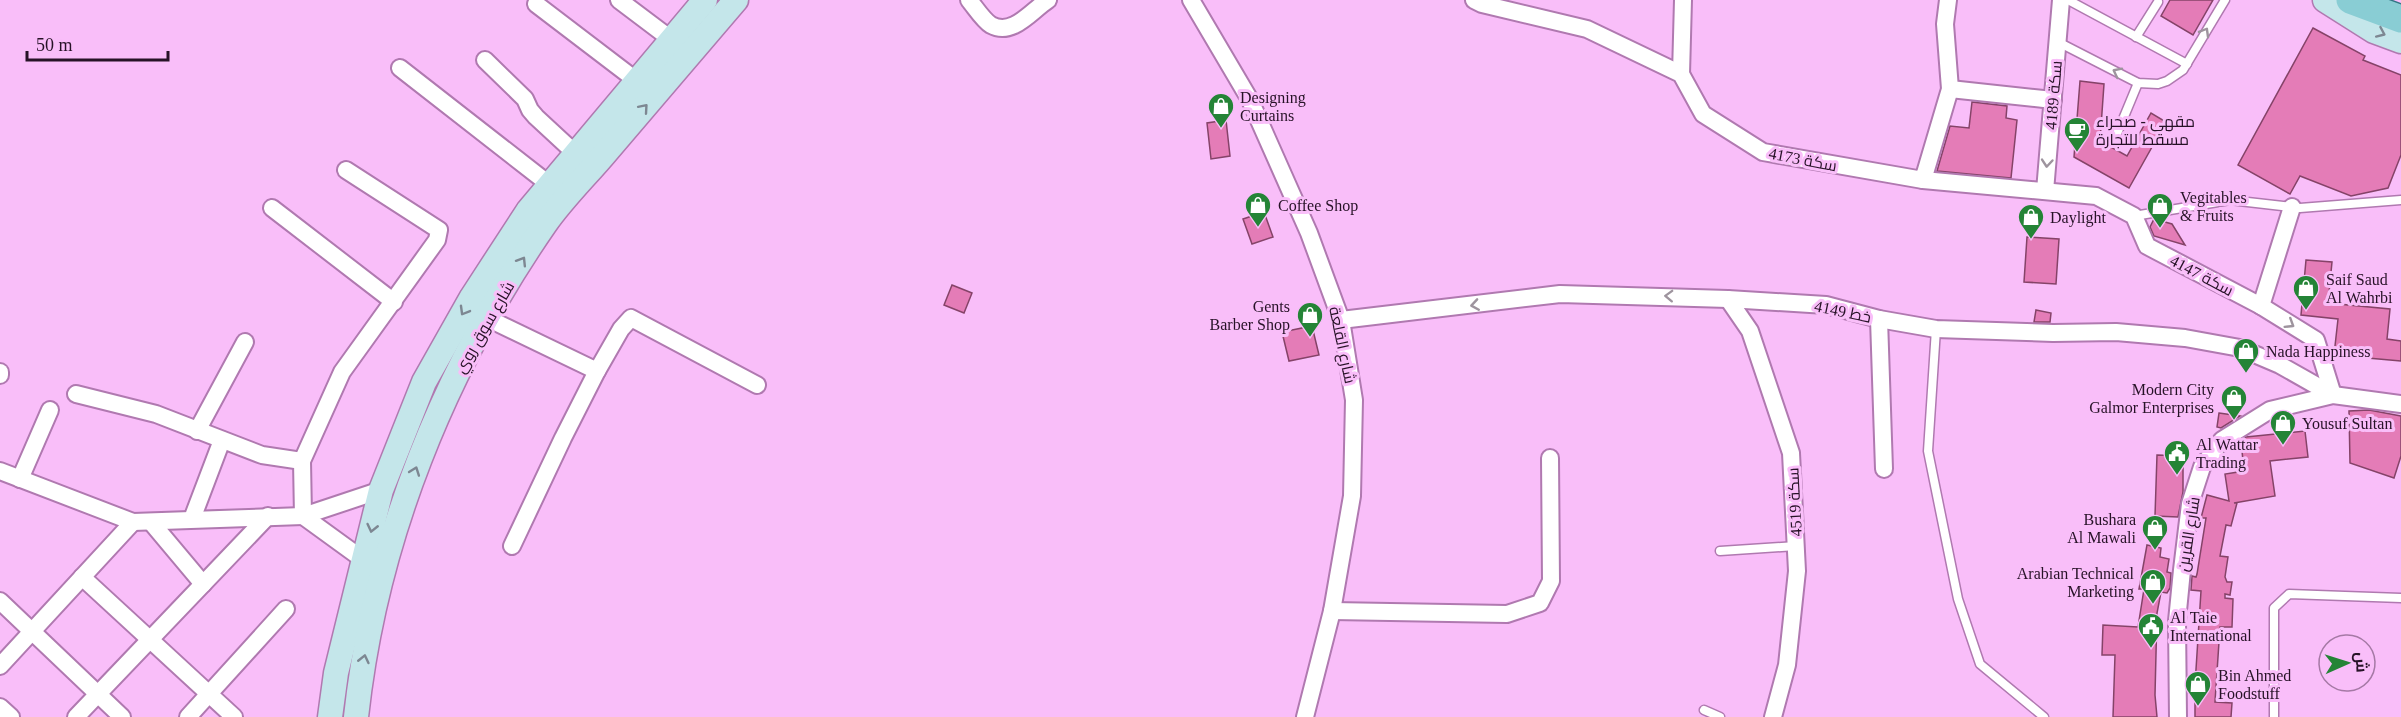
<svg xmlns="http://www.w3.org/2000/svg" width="2401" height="717" font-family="'Times New Roman',Cairo,serif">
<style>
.building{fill:#e47cb7;stroke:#854368;stroke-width:1.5}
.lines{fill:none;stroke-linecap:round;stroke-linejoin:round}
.lane-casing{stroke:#b079b0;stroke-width:11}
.street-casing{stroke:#b079b0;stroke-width:20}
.secondary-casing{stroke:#b079b0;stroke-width:27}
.primary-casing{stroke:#337585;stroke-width:30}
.lane{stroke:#fff;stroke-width:8}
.street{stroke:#fff;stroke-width:16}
.secondary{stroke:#c4e6ea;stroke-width:24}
.primary{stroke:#89cdd4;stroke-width:27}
.oneway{stroke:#9e949e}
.oneway2{stroke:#7d8792}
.labels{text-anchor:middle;stroke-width:6;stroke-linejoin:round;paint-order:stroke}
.street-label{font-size:16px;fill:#271227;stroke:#f9bef9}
.poi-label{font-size:16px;fill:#271227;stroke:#f9bef9;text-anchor:start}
</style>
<rect width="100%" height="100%" fill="#f9bef9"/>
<g class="building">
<path d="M2170,0h43l-20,35 -32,-19z"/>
<path d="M2313,28l52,28 -2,4 38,15v80l-13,33 -37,8 -51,-20 -10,18 -52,-29z"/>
<path d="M2080,81l24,3 -4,57 27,15 24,-43 15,9 -37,66 -55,-31z"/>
<path d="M1972,102l35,4 -1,12 11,2 -6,58 -74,-7 13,-45 19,2z"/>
<path d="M1226,120l4,36 -19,3 -4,-36z"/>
<path d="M1264,212l9,25 -21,7 -9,-25z"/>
<path d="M2154,219l18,5 13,21 -31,-9 -4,-9z"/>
<path d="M2027,237l32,2 -3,45 -32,-2z"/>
<path d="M2306,260l26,2 -4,41 62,6 -3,30 14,2v20l-67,-6 4,-36 -37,-4z"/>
<path d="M952,285l20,8 -8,20 -20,-8z"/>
<path d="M2036,310l15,3 -1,9h-16z"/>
<path d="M1312,326l7,29 -30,6 -7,-29z"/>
<path d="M2369,410l32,6v40l-7,22 -44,-15 -1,-52z"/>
<path d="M2219,413l21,3 -19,12 -4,-1z"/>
<path d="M2305,431l3,26 -38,4 5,35 -41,7h3l-6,23 -5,-1 -6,31 8,1 -3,20 2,5h5l-2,13 -5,-1v4l8,1 -1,28h-12l-5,75 17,1 -1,14h-36v-32l6,-94 -10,-1 1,-14 4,1 1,-3 9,-56h-5l6,-23 22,6 -4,-27 19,-3 -3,-30 5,-4z"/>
<path d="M2157,455l26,1v36l-5,25 -23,-1z"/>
<path d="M2147,545l14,3 -1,9 9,2 -2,13 4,1 -1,15 -3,5 -6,-1 -4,21 -2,82 2,22h-44l2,-62h-13l1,-30 35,2 6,-38h-5z"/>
</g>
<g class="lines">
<g class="lane-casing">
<g id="lane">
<path d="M2068,0l119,64"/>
<path d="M2136,37l22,-35"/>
<path d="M2058,42l80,41 20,1 9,-3 16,-11 42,-70"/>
<path d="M2116,136l22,-53"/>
<path d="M2134,216l96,-16 70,8 101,-8"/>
<path d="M1936,329l-8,122 30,148 22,65 64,53"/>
<path d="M1720,551l76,-5"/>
<path d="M1704,710l16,7"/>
<path d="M2274,717v-109l15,-14 112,4"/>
</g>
</g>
<g class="street-casing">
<g id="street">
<path d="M619,0l53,40"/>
<path d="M969,0c6,7 14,20 22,25 22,12 41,-15 57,-25"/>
<path d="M1191,0l59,100 59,133 32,87 13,80 -2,96 -20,115 -27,106"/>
<path d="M1474,0l8,4 105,25 94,45 22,40 60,38 160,28 27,-91 -5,-65 3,-24"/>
<path d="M536,4l101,77"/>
<path d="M485,60l40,39 5,11 6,7 40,37"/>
<path d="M400,68l150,117"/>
<path d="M1681,74l2,-74"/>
<path d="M1950,89l103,11"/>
<path d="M1923,180l173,16 38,20 13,30 114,60 55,34 17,55"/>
<path d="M2045,191l16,-191"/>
<path d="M272,208l122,94"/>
<path d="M1728,299l22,32 41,122 6,118 -10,94 -14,52"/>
<path d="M2261,306l31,-99"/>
<path d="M487,318l110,53 24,-42 10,-11 126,67"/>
<path d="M1879,319l5,150"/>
<path d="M1341,320l219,-26 168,5 98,6 53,14 57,10 117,4 63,-1 69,6 55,10 40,17 53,30"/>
<path d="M0,372v3"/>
<path d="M76,394l80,20 106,41 40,6"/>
<path d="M197,431l48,-89"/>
<path d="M0,471l133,51 170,-6 78,-26"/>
<path d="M20,479l30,-69"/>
<path d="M303,516l-1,-55 40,-89 95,-132 2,-10 -93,-60"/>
<path d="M303,516l62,45"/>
<path d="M192,519l30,-79"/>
<path d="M151,522l52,62"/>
<path d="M512,546l51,-108 34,-67"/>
<path d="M82,577l152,140"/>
<path d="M0,601l122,116"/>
<path d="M1332,611l175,3 33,-11 11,-22 -1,-123"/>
<path d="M0,666l133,-144"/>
<path d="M0,707l11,10"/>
<path d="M76,717l192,-201"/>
<path d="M188,717l98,-108"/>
<path d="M2178,717l-1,-96 5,-51 8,-66 12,-37 20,-27 48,-30 63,-15 68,9"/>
</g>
</g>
<g class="secondary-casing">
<g id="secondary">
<path d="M2325,0l49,31 27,10"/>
<path d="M330,717l6,-44 45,-183 43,-108 48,-85 56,-86 177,-211"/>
<path d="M356,717c19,-177 88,-347 189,-493 18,-26 42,-49 62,-73 43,-50 86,-101 129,-151"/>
</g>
</g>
<g class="primary-casing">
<path id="primary" d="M2350,0l51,19"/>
</g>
<use href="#lane" class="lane"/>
<use href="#street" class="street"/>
<use href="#secondary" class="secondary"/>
<use href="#primary" class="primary"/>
</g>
<defs><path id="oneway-chevron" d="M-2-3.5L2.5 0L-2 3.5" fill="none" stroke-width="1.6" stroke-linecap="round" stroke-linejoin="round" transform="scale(1.5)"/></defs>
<g class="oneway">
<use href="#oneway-chevron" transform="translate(2205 32) rotate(-60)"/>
<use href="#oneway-chevron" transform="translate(2117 72) rotate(-153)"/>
<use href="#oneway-chevron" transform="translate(2047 163) rotate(95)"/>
<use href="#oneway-chevron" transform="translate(1669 296) rotate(-178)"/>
<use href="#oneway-chevron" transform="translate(1475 305) rotate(171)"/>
<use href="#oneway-chevron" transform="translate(2290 324) rotate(32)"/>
</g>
<g class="oneway2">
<use href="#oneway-chevron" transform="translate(2381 33) rotate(24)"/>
<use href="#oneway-chevron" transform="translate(644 108) rotate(-49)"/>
<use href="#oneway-chevron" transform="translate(522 261) rotate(-58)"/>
<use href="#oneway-chevron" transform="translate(464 311) rotate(120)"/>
<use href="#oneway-chevron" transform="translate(415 471) rotate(-70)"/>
<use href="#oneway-chevron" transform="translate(372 528) rotate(103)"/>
<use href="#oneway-chevron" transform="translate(364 659) rotate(-77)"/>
</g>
<defs>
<g id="shop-pin" transform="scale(1.35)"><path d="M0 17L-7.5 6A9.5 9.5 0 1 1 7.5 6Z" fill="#248436" stroke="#f9bef9"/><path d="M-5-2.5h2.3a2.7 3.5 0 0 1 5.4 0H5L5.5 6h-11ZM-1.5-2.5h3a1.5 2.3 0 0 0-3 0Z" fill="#fff"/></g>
<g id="cafe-pin" transform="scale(1.35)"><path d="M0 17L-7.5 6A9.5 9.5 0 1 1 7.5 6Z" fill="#248436" stroke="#f9bef9"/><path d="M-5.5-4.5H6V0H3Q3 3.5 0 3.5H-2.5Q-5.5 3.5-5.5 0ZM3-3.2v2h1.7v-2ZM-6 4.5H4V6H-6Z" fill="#fff"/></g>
<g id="civic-pin" transform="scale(1.35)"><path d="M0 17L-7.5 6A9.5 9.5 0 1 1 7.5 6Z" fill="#248436" stroke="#f9bef9"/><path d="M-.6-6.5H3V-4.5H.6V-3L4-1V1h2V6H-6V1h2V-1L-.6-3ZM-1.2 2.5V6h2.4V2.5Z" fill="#fff"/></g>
</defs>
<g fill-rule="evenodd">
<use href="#shop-pin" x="1221" y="106"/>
<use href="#cafe-pin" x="2077" y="130"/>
<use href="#shop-pin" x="1258" y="205"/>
<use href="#shop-pin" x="2160" y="206"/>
<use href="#shop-pin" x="2031" y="217"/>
<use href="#shop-pin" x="2306" y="288"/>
<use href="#shop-pin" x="1310" y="315"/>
<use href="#shop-pin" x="2246" y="351"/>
<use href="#shop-pin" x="2234" y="398"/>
<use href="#shop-pin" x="2283" y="423"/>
<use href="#civic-pin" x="2177" y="453"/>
<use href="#shop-pin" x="2155" y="528"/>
<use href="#shop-pin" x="2153" y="582"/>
<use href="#civic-pin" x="2151" y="626"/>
<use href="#shop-pin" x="2198" y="684"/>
</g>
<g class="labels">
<g class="street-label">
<text transform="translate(2053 95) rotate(-85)" y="6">سكة 4189</text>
<text transform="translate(1803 159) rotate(11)" y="6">سكة 4173</text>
<text transform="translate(2202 275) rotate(28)" y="6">سكة 4147</text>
<text transform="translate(1843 311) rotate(12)" y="6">4149 خط</text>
<text transform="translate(484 327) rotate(-60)" y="6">شارع سوق روي</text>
<text transform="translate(1343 345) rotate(78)" y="6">شارع القلعة</text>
<text transform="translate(1794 502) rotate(-93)" y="6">سكة 4519</text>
<text transform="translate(2188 534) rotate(-81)" y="6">شارع القرين</text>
</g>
<g class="poi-label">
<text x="1240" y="103">Designing<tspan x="1240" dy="18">Curtains</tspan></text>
<text x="2096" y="127">مقهى - صحراء<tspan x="2096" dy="18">مسقط للتجارة</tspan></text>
<text x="2180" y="203">Vegitables<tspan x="2180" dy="18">&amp; Fruits</tspan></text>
<text x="1278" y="211">Coffee Shop</text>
<text x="2050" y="223">Daylight</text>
<text x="2326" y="285">Saif Saud<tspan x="2326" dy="18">Al Wahrbi</tspan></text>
<text x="1290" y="312" text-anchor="end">Gents<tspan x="1290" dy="18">Barber Shop</tspan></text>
<text x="2266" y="357">Nada Happiness</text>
<text x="2214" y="395" text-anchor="end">Modern City<tspan x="2214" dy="18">Galmor Enterprises</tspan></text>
<text x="2302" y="429">Yousuf Sultan</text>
<text x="2196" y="450">Al Wattar<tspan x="2196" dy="18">Trading</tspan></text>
<text x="2136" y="525" text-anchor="end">Bushara<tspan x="2136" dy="18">Al Mawali</tspan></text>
<text x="2134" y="579" text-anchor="end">Arabian Technical<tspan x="2134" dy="18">Marketing</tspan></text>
<text x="2170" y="623">Al Taie<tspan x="2170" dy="18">International</tspan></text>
<text x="2218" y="681">Bin Ahmed<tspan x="2218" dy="18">Foodstuff</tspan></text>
</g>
</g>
<g transform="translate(2347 663) rotate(87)"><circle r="28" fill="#f9bef9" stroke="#a579a5" stroke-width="1.5"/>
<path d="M0-4.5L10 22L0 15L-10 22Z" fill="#248436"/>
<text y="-9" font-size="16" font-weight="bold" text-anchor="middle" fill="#271227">ش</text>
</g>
<path d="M27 51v9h141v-9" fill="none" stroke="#271227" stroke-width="3"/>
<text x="36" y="51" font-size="18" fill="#271227" stroke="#f9bef9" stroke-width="4.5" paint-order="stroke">50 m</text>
</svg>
